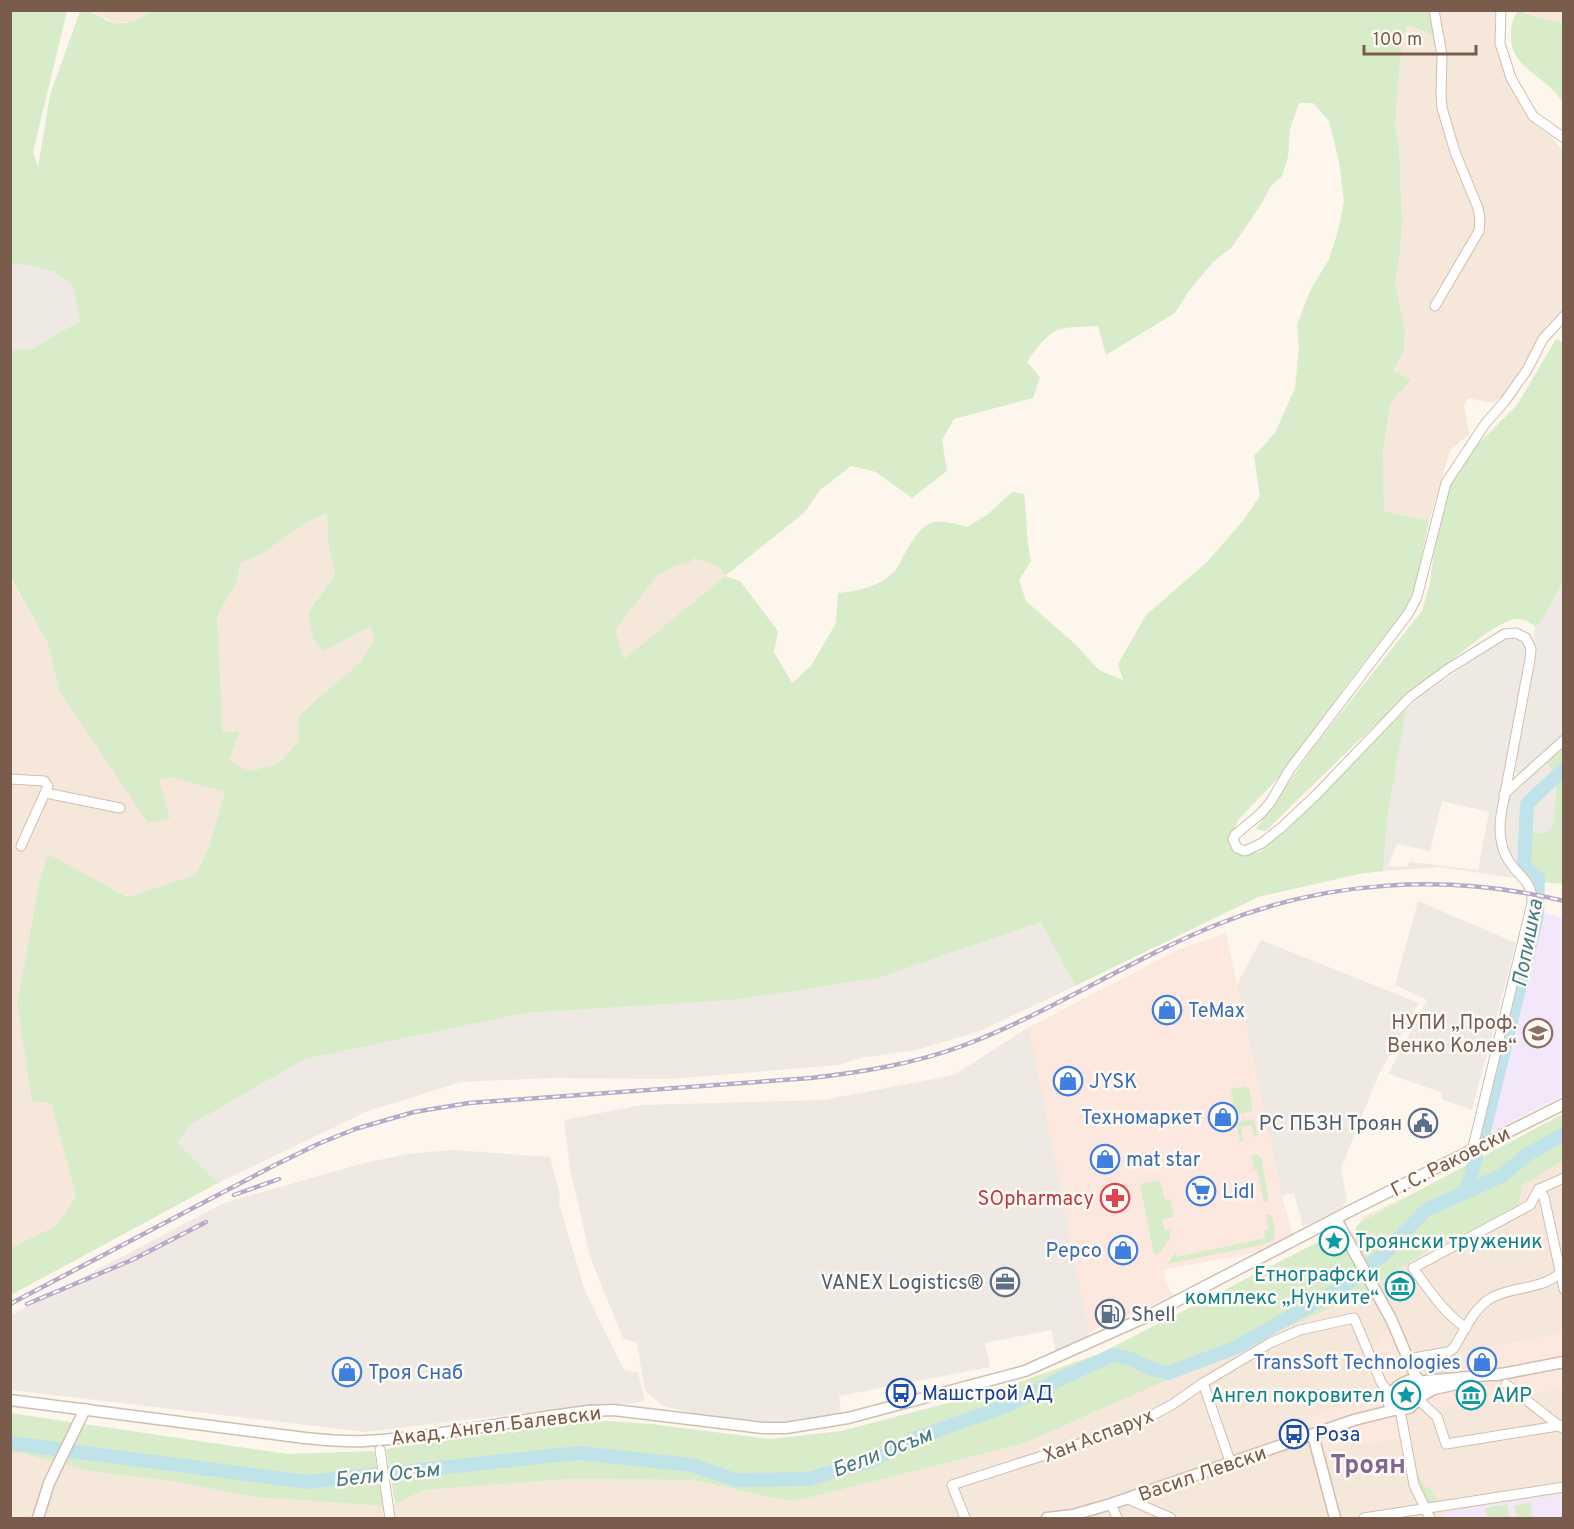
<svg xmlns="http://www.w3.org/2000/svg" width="1574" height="1529" font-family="Overpass,sans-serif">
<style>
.residential{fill:#f5e8da}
.commercial{fill:#fde8e0}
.industrial{fill:#efe9e4;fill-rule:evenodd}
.education{fill:#f3e8fa}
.green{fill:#d8ecc9;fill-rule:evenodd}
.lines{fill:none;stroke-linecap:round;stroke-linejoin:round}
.river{stroke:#bfe3e8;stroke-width:14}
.minor-casing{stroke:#d1beb0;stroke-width:11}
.tertiary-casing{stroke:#d1beb0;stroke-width:13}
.minor{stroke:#fff;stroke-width:9}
.tertiary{stroke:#fff;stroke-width:10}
.rail-casing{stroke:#b9a8c9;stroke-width:4.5}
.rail{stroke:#fffaf3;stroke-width:2;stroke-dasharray:7;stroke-linecap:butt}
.labels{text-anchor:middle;stroke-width:5;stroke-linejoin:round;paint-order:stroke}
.shop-label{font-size:20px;fill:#366cbe;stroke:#fffaf3;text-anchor:start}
.education-label{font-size:20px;fill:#785e54;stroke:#fffaf3;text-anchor:end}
.service-label{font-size:20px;fill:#4e5e75;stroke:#fffaf3;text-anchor:end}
.street-label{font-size:20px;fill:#7a5c4d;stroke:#fffaf3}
.health-label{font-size:20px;fill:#be3a42;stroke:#fffaf3;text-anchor:end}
.culture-label{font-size:20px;fill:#0d838f;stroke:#fffaf3;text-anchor:start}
.transit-label{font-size:20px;fill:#164399;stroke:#fffaf3;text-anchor:start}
.water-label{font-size:21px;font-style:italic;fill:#437c86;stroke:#fffaf3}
.district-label{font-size:26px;font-weight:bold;fill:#846695;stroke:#fffaf3}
</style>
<rect width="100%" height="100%" fill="#fdf6ec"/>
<g class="residential">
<path d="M92,11h64l-27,11 -15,1z"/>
<path d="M1431,11h67l-1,32 30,74 24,20 12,14v163l-51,75 -19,14 -25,-5 -4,8 5,28 -19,17 -21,70 -45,-10 -1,-46v-14l8,-48 20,-23 -17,-8 10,-22 1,-19 -10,-49 5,-28 2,-33 -3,-78 -4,-16 7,-87 5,-15 18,8z"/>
<path d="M1521,11h42v12l-15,-3z"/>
<path d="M327,513l1,29 7,33 -27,36 16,40 47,-25 3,13 -13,23 -43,36 -20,19v25l-19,21 -29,8 -21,-11 -6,-26 -6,-118 20,-34 3,-19 22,-9 43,-31z"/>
<path d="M694,558l24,8 7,10 -101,83 -9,-29 43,-55 17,-9 16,-4z"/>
<path d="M10,578l37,64 12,48 99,90 12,-3 55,15 -17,57 -12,26 -67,22 -81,-42 -9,29 -22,119 34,100 25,94 -20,29 -45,21z"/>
<path d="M1563,1113v221l-121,22 -44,57 21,-10 76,-1 68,-14v130h-1552v-66l13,2 64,17 83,10 83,16 129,9 12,-2 29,-14 146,-11 122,1 96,21 24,-4 210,-53 356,-158 -26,-51 11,-18 96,-46z"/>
</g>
<g class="commercial">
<path d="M1226,933l56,263 11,40 -30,15 -100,19 4,16 7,9 -86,38 -59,-306 149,-77z"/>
<path d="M1391,1328l20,32 72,-11 80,-15v54l-68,14 -66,6 -10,-5 -21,10 5,26 -84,12 -11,-33 75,-30 -16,-39 12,-7v-7z"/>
</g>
<g class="industrial">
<path d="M10,264l18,1 28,7 18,16 6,33 -50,29 -19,-1z"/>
<path d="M1563,582v153l-44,40 -4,-4 17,-109 3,-35 16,-22z"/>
<path d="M1513,635l11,5 3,14 -17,126 1,11 4,-1 32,-28 10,15 -4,49 -11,8 -14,-4 -2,30 7,21 -92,-14 -58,4 4,-51 19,-110 18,-16 62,-43zM1442,801l47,11 -11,58 -68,-8 -3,5 -19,-1 9,-22 33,7z"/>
<path d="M1418,901l98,42 -44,167 -30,-11 -1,-7 -53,-18 39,-74 -32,-15z"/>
<path d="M1041,922l34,64 -95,45 -64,19 -55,8 -23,7 -167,14 -119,-1 -91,4 -93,29 -150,72 -41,-40 13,-18 115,-66 220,-46 210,-13 143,-22z"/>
<path d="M1261,940l158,63 -41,73 -37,92 6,31 -4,8 -40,20 -9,-34 -12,3 -45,-212z"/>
<path d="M1029,1027l61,311 -34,15 -5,-23 -66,13 5,24 -151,29 2,19 -33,6 -37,2 -79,-10 -29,-7 -18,-15 -8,-48 -14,-5 -33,-81 -20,-89 -6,-48 78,-15 182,-5 130,-25z"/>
<path d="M453,1150l97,7 10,38 -1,9 26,87 39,79 14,3 7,28 -16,3 -20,-1 -244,29 -354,-42v-75l213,-112 140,-40 44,-9z"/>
</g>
<g class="education">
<path d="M1540,911l23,8v177l-78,39 10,-27z"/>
<path d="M1563,1494v24h-116l-3,-6z"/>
</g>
<g class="green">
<path d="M156,10l1275,1 8,27 -32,-13 -5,15 -7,87 4,16 3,78 -2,33 -5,28 10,49 -1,19 -10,21 17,9 -20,23 -3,16 -5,32 1,60 45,10 -15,72 -14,24 -50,63 -66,92 -46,48 -9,22 9,10h22l146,-142 -19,110 -4,51 -24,3 -101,23 -183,89 -34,-64 -163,56 -143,22 -210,13 -220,46 -115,66 -13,18 41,40 -207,112v-48l45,-21 20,-29 -25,-94 -19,-2 -15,-98 22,-119 9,-30 80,43 68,-22 12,-26 17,-57 -55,-15 -11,3 11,38 -22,5 -89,-133 -12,-48 -36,-64 -1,-229 20,1 50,-29 -6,-33 -18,-16 -28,-7 -17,-1v-253h56l-34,141 5,16 12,-73 30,-84c20,0 21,10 35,12 14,2 29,-7 41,-13zM1299,103h14l16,18 10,40 5,40 -6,30 -9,28 -19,32 -13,34 2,22 -4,41 -20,45 -21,23 6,40 -18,26 -35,40 -61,53 -28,49 5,16 -24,-10 -23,-25 -50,-44 -7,-21 12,-19c-5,-22 -4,-44 -7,-67l-12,-2 -24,22 -21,13c-39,-11 -43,-6 -63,28 -3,5 -6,13 -10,17 -16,15 -35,19 -56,21l-2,30 -25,43 -19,17 -18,-31 4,-21 -38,-50 -15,-5 80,-64 15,-22 31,-24 25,6 36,26 35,-27 -5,-31 12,-21 79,-21 7,-21 -13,-15c26,-37 28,-34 71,-36l8,29 69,-42 14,-22 24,-29 19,-15 30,-44 8,-16 12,-11 6,-19 2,-28zM327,513l1,29 7,33 -27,37 5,27 11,12 47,-25 3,13 -13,23 -43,36 -20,19v25l-19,21 -29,8 -21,-11 11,-29 -17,2 -6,-117 20,-34 3,-19 22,-9 43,-31zM694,558l24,8 7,10 -101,83 -9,-29 43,-55 17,-9 16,-4z"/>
<path d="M1518,11l30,9 15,3v81c-12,-27 -52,-33 -52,-67 0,-11 1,-17 7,-26z"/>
<path d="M1556,339l7,3v240l-19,35 -9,10c-6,-6 -15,-10 -24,-7 -19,7 -41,26 -57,38 -68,52 -127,114 -188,173l-10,-2 57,-81 109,-137 8,-28 10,-78 10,-37 30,-26 37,-37z"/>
<path d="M1563,744v140l-30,-3 -7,-21 2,-30 14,4 11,-8 4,-49 -10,-15z"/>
<path d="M1531,908l9,3 -45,197 -10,27 -4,1z"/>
<path d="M1245,1086l4,3 4,22 -18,4 -4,-26z"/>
<path d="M1563,1115v46l-41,24 -5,27 -55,29 -7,-8 -77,49 -22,-41v-14l5,-5c67,-36 134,-73 202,-107z"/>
<path d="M1251,1119l3,1 4,15 -4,2 -3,-12 -10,2 2,14 -3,1 -4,-20z"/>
<path d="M1257,1154l4,4 8,42 -5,2 -7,-32h-3l-3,-14z"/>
<path d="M1160,1180l5,20 5,-1 4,18 -12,3 3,11 5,-1v8l-12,17 -4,-1 -14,-70z"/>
<path d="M1269,1214l3,2 3,16 -2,9 -11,4 -95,19 9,-12 1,5 88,-19 -1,-8 5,-1 -3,-14z"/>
<path d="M1328,1239l4,5 9,-4 28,51 -347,153 -210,53 -24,4 -96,-21 -122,-1 -146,11 -29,14 -9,-55 207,-29 58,4 119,15 71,-8 153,-40 107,-38 217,-111z"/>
<path d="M1446,1366l2,7c-11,2 -20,5 -27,-4z"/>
<path d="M1415,1386l3,5c-5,7 -14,15 -23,11v-4l9,-8z"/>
<path d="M10,1413l277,41 87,-3 9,55 -129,-9 -83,-16 -83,-10 -64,-17 -13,-2z"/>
<path d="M1412,1455l4,15 9,18 3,-2 11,17h-8c-14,-10 -16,-32 -19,-48z"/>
<path d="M1530,1502l3,16h-16l-3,-12z"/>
<path d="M1507,1504l3,14h-23l-2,-10z"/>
</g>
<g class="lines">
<g class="river">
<path d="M1483,1135l54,-219 1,-38 -14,-11 3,-63 37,-35"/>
<path d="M1466,1192l10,-35"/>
<path d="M10,1443l297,39 271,-29 114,12 43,15 73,-1 63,-18 48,-24 87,-31 50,-25 57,-26 18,4 21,10 16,4 67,-25 108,-61 42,-34 41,-43 75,-34 27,-22 36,-20"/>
</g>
<g class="minor-casing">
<g id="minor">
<path d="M1434,10l8,45 -1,39 1,14 13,44 23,56 2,11 -1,12 -44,75"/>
<path d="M1501,10l-1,33 11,35 22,38 31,22"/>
<path d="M10,779l34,2 4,5 -27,60"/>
<path d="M46,793l74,15"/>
<path d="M1504,794l60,-54"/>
<path d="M1472,1151l60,-248c1,-23 -15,-27 -25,-45 -7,-13 -8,-29 -6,-43l29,-156 1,-10 -5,-11 -10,-5 -12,1 -56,35 -38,28 -93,97 -35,33 -20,16 -17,8 -8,-3 -4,-9 2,-4 24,-20 11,-12 20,-34 118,-155 9,-17 29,-114 39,-59 20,-23 22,-31 16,-31 21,-23"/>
<path d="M1539,1189l5,8 20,92"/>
<path d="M1466,1328c-22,-15 -37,-38 -53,-60l117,-63 9,-16 25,-11"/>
<path d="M1408,1359l40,-7 5,-3c10,-15 19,-38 35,-49 22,-15 59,-9 76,-31"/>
<path d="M1203,1383l28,81"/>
<path d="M1506,1384l56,44"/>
<path d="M1419,1400l18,17 9,27 118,-19"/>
<path d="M1400,1410l14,75 16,33"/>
<path d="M380,1450l10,68"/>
<path d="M1128,1499l43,19"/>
<path d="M1111,1504l6,14"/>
<path d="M965,1518l-13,-33 155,-50 35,-14 31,-17 30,-21 67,-40 30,-13 54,-12 27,64 9,13"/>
<path d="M1364,1518l200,-31"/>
</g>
</g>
<g class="tertiary-casing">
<g id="tertiary">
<path d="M1336,1219l55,100 25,58 4,4h5l76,-7"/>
<path d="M1496,1375l68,-13"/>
<path d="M1416,1379l8,5 1,10 -16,14 -15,2 -6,-8c2,-13 15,-21 28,-23z"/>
<path d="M1425,1394l9,-5 23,-5"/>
<path d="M10,1400l295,38c20,2 40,4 60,3 74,-4 149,-21 223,-30l26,-1 149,18h23l62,-10 177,-47 121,-54 206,-107 212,-106"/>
<path d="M1313,1435l22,83"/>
<path d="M38,1518l11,-35 36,-74"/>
<path d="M1047,1518l26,-3 38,-11 243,-84 40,-10"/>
</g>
</g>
<use href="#minor" class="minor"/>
<use href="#tertiary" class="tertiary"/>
<g class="rail-casing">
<g id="rail">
<path d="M234,1195l45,-16"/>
<path d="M10,1304l263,-138 45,-22 37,-15 59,-17 55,-9 342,-25c52,-6 102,-14 151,-32 88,-33 167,-86 254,-121 110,-45 232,-52 348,-24"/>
<path d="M27,1304l105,-44 74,-38"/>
</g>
</g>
<use href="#rail" class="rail"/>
</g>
<defs>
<g id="shop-ring" transform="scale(1.5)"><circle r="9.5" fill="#fffaf3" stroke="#3f7fe0" stroke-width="1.5"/><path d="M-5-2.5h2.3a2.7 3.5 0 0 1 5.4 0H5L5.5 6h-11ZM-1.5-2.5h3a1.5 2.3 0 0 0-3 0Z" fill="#3f7fe0"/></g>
<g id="school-ring" transform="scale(1.5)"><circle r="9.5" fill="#fffaf3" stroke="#8d6e63" stroke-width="1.5"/><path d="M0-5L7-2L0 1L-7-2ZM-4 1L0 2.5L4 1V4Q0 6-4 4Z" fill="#8d6e63"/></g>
<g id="civic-ring" transform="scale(1.5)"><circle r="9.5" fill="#fffaf3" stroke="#5c6f8a" stroke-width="1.5"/><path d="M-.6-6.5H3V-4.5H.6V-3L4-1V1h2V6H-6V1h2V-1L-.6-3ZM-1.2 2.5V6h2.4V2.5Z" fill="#5c6f8a"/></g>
<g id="supermarket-ring" transform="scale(1.5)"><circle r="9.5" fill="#fffaf3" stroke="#3f7fe0" stroke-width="1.5"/><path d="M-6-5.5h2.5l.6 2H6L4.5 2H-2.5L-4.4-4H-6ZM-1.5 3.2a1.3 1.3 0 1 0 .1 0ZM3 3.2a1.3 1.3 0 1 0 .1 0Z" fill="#3f7fe0"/></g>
<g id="pharmacy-ring" transform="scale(1.5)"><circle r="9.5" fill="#fffaf3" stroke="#e0444e" stroke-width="1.5"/><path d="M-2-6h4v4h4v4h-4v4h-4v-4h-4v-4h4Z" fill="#e0444e"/></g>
<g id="sight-ring" transform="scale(1.5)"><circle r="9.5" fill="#fffaf3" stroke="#0f9aa8" stroke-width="1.5"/><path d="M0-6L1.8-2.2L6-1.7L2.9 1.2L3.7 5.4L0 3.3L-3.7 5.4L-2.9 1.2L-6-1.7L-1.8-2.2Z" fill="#0f9aa8"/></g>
<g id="office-ring" transform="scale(1.5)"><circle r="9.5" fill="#fffaf3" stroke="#5c6f8a" stroke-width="1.5"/><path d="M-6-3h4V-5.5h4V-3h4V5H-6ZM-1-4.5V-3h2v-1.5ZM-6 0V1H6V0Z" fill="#5c6f8a"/></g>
<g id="museum-ring" transform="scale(1.5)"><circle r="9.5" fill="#fffaf3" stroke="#0f9aa8" stroke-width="1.5"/><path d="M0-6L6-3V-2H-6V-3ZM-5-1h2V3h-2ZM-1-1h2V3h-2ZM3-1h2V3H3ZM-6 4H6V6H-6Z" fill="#0f9aa8"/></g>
<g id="fuel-ring" transform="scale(1.5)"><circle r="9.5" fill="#fffaf3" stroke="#5c6f8a" stroke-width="1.5"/><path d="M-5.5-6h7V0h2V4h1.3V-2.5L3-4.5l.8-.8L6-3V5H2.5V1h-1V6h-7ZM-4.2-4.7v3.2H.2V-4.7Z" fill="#5c6f8a"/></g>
<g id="bus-ring" transform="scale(1.5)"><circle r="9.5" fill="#fffaf3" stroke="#1a4fb4" stroke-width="1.5"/><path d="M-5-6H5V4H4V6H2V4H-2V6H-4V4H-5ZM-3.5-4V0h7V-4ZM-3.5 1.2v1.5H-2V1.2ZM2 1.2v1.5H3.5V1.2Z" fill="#1a4fb4"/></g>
</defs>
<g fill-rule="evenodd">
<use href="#shop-ring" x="1167" y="1010"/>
<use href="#school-ring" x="1538" y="1033"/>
<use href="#shop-ring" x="1068" y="1081"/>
<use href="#shop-ring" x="1223" y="1117"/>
<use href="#civic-ring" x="1423" y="1123"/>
<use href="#shop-ring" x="1105" y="1159"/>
<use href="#supermarket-ring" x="1201" y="1191"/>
<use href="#pharmacy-ring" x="1115" y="1198"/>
<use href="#sight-ring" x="1334" y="1241"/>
<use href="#shop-ring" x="1123" y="1250"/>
<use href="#office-ring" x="1005" y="1282"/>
<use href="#museum-ring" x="1400" y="1286"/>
<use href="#fuel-ring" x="1110" y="1314"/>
<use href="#shop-ring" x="1482" y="1362"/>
<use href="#shop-ring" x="347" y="1372"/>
<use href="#bus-ring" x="901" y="1393"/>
<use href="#sight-ring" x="1406" y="1395"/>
<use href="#museum-ring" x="1471" y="1395"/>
<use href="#bus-ring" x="1294" y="1434"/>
</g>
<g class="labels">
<g class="shop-label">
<text x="1188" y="1017">ТеМах</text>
<text x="1089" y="1088">JYSK</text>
<text x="1202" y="1124" text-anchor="end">Техномаркет</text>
<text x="1126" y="1166">mat star</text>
<text x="1222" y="1198">Lidl</text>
<text x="1102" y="1257" text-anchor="end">Pepco</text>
<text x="1461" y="1369" text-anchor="end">TransSoft Technologies</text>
<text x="368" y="1379">Троя Снаб</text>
</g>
<g class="education-label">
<text x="1517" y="1029">НУПИ „Проф.<tspan x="1517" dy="23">Венко Колев“</tspan></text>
</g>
<g class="service-label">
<text x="1402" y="1130">РС ПБЗН Троян</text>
<text x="984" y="1289">VANEX Logistics®</text>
<text x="1131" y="1321" text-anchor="start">Shell</text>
</g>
<g class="street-label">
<text transform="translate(1450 1161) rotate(-27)" y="7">Г. С. Раковски</text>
<text transform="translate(496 1425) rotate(-7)" y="7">Акад. Ангел Балевски</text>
<text transform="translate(1098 1435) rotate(-21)" y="7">Хан Аспарух</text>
<text transform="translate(1202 1473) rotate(-19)" y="7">Васил Левски</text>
</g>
<g class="health-label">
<text x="1094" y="1205">SOpharmacy</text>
</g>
<g class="culture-label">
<text x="1355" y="1248">Троянски труженик</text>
<text x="1379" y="1281" text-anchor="end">Етнографски<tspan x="1379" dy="23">комплекс „Нунките“</tspan></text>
<text x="1385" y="1402" text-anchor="end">Ангел покровител</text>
<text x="1492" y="1402">АИР</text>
</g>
<g class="transit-label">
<text x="922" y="1400">Машстрой АД</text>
<text x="1315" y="1441">Роза</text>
</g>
<g class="water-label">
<text transform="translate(1527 943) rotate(-79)" y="7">Попишка</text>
<text transform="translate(882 1452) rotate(-21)" y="7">Бели Осъм</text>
<text transform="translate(387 1474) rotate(-6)" y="7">Бели Осъм</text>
</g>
<g class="district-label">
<text x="1368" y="1473">Троян</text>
</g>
</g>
<rect width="1574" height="1529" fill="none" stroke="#7a5c4d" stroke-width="24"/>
<path d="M1364 45v9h112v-9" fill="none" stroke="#7a5c4d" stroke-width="3"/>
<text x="1373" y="45" font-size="18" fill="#7a5c4d" stroke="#fffaf3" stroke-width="4.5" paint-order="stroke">100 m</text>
</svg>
